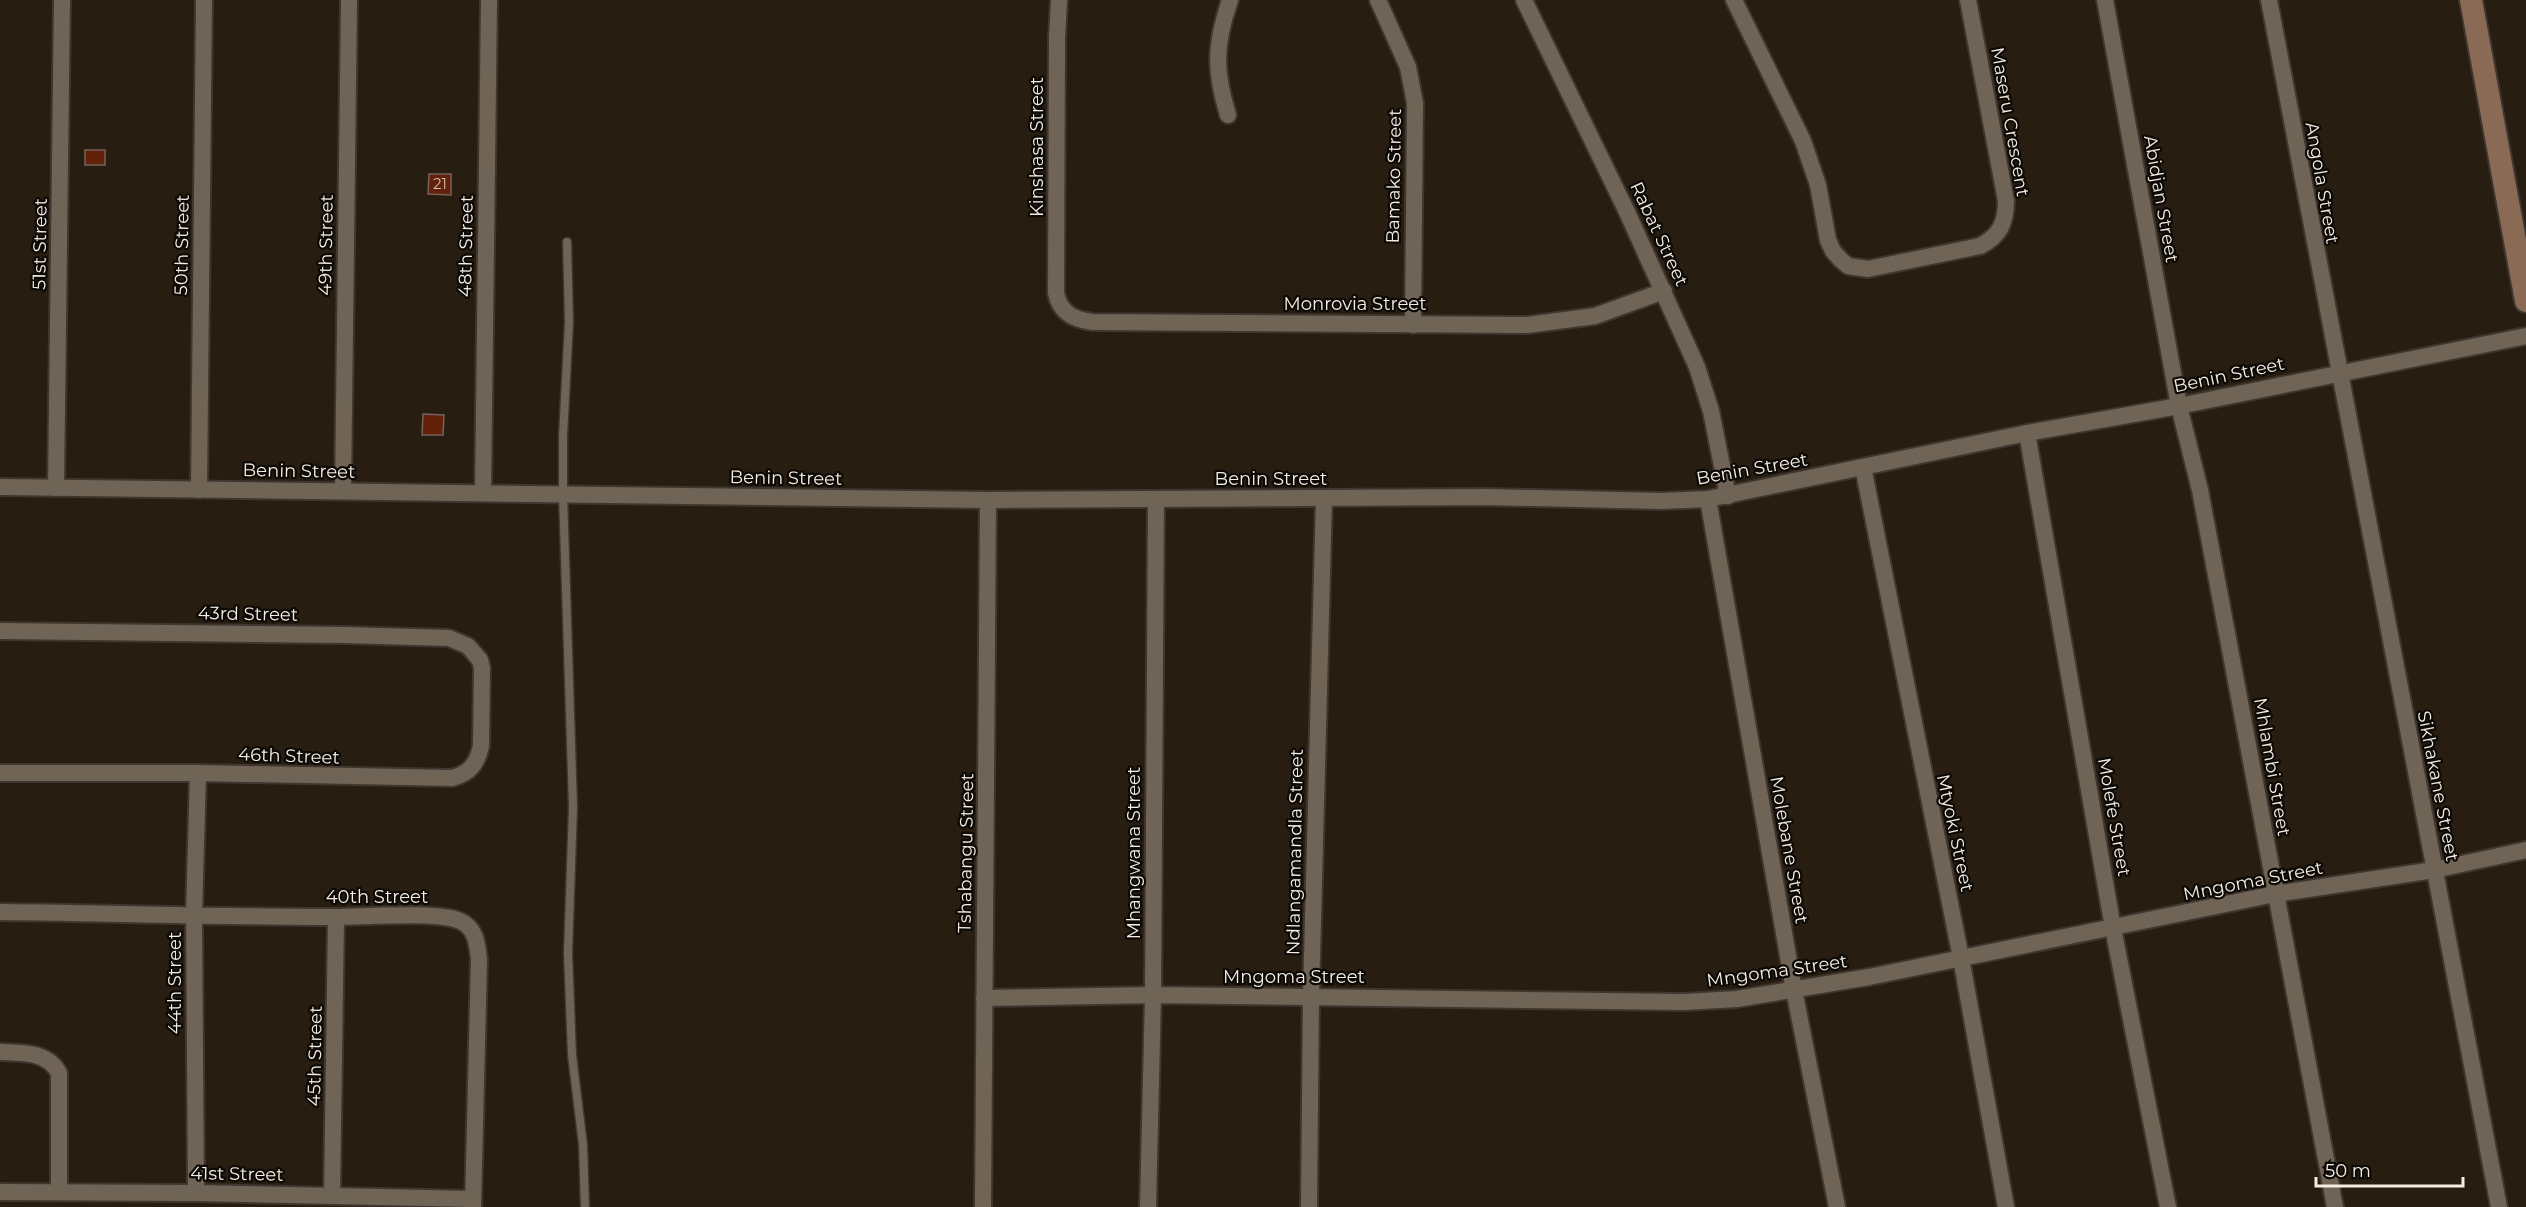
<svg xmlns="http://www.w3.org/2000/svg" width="2526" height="1207" font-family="Montserrat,sans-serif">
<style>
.building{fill:#642109;stroke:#76625c;stroke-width:1.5}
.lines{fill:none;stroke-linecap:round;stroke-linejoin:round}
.lane-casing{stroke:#3e362f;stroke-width:11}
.street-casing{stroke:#3e362f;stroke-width:20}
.secondary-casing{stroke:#3e362f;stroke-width:26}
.lane{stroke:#6f6455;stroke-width:8}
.street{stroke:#6f6455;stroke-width:16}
.secondary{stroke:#8a6955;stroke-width:22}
.labels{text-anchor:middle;stroke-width:4.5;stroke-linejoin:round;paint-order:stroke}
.number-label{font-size:15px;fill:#d0bbae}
.street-label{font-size:18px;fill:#f4eee5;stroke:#0d0905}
</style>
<rect width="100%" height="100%" fill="#271e11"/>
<g class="building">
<rect x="85" y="150" width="20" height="15"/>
<path d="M429,174h22v21l-23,-1z"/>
<path d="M423,414l21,1 -1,20h-21z"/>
</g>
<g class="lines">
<g class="lane-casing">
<path id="lane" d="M567,242l2,80 -6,114v58l10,313 -5,146 4,102 11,90 2,62"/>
</g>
<g class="street-casing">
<g id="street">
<path d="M1059,0l-2,38 -1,255c4,20 18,27 37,29l434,3 68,-9 69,-25"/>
<path d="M1378,0l30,67 7,36 -2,222"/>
<path d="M1524,0l103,212 70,155 14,44 17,85"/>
<path d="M1734,0l69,141 15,44 10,55 5,11 8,9 7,6 20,3 112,-23c20,-10 26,-24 26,-45l-38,-201"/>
<path d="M2105,0l74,406 21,84 135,717"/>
<path d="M2269,0c75,403 153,805 230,1207"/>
<path d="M1228,115c-14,-45 -13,-71 2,-115"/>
<path d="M2027,433l86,495 55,279"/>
<path d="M1863,467l98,491 45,249"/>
<path d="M0,487l988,13 499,-3 174,4 47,-2 319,-66 152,-27 347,-70"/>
<path d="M56,488l6,-488"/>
<path d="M199,490l5,-490"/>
<path d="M343,491l6,-491"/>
<path d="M483,493l6,-493"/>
<path d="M1708,499l86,491 43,217"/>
<path d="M0,631l345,4 104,3 19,8 12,14 2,8 -1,78c-4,18 -11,27 -29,32l-254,-5h-198"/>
<path d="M0,912c112,1 225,5 337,5 27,0 101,-6 123,4 16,7 17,22 19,38l-6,248"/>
<path d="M984,998l169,-3 530,7 54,-3 132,-22 406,-83 159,-24 92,-20"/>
<path d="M0,1052c22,1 47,-1 59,21v119"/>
<path d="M0,1192l196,1 277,6"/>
<path d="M196,1193l-2,-278 4,-142"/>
<path d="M332,1196l4,-279"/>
<path d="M983,1207l5,-707"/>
<path d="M1148,1207l5,-212 3,-496"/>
<path d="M1309,1207l2,-211 13,-498"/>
</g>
</g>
<g class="secondary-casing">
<path id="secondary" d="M2471,0l55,301"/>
</g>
<use href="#lane" class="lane"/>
<use href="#street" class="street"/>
<use href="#secondary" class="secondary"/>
</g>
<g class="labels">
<g class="number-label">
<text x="440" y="189">21</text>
</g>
<g class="street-label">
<text transform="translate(2010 122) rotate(80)" y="6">Maseru Crescent</text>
<text transform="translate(1037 147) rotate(-90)" y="6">Kinshasa Street</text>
<text transform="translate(1394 176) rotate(-89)" y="6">Bamako Street</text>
<text transform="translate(2322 183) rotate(80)" y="6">Angola Street</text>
<text transform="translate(2161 199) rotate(80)" y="6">Abidjan Street</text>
<text transform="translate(1659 234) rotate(65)" y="6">Rabat Street</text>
<text transform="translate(40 244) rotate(-89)" y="6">51st Street</text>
<text transform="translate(182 245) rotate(-89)" y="6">50th Street</text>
<text transform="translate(326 245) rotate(-89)" y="6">49th Street</text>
<text transform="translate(466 246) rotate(-89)" y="6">48th Street</text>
<text x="1355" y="310">Monrovia Street</text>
<text transform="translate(2229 375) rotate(-12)" y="6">Benin Street</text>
<text transform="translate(1752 469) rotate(-10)" y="6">Benin Street</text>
<text transform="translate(299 471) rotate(1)" y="6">Benin Street</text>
<text transform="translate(786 478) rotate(1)" y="6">Benin Street</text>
<text x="1271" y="485">Benin Street</text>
<text transform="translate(248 614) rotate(1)" y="6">43rd Street</text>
<text transform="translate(289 756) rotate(2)" y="6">46th Street</text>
<text transform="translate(2272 767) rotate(80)" y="6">Mhlambi Street</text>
<text transform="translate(2438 786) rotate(79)" y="6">Sikhakane Street</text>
<text transform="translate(2114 817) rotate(80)" y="6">Molefe Street</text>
<text transform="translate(1955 833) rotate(78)" y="6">Mtyoki Street</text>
<text transform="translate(1789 850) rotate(80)" y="6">Molebane Street</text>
<text transform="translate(1295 852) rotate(-89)" y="6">Ndlangamandla Street</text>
<text transform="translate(966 853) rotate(-89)" y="6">Tshabangu Street</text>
<text transform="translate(1134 853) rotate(-90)" y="6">Mhangwana Street</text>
<text transform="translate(2253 881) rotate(-11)" y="6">Mngoma Street</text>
<text x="377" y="903">40th Street</text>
<text transform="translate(1777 971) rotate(-8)" y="6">Mngoma Street</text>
<text x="1294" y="983">Mngoma Street</text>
<text transform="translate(175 983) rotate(-90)" y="6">44th Street</text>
<text transform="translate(315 1056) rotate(-89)" y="6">45th Street</text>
<text transform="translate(237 1174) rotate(1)" y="6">41st Street</text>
</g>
</g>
<path d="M2316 1177v9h147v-9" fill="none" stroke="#f4eee5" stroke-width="3"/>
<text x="2325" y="1177" font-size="18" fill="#f4eee5" stroke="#0d0905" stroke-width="4.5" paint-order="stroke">50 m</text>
</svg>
